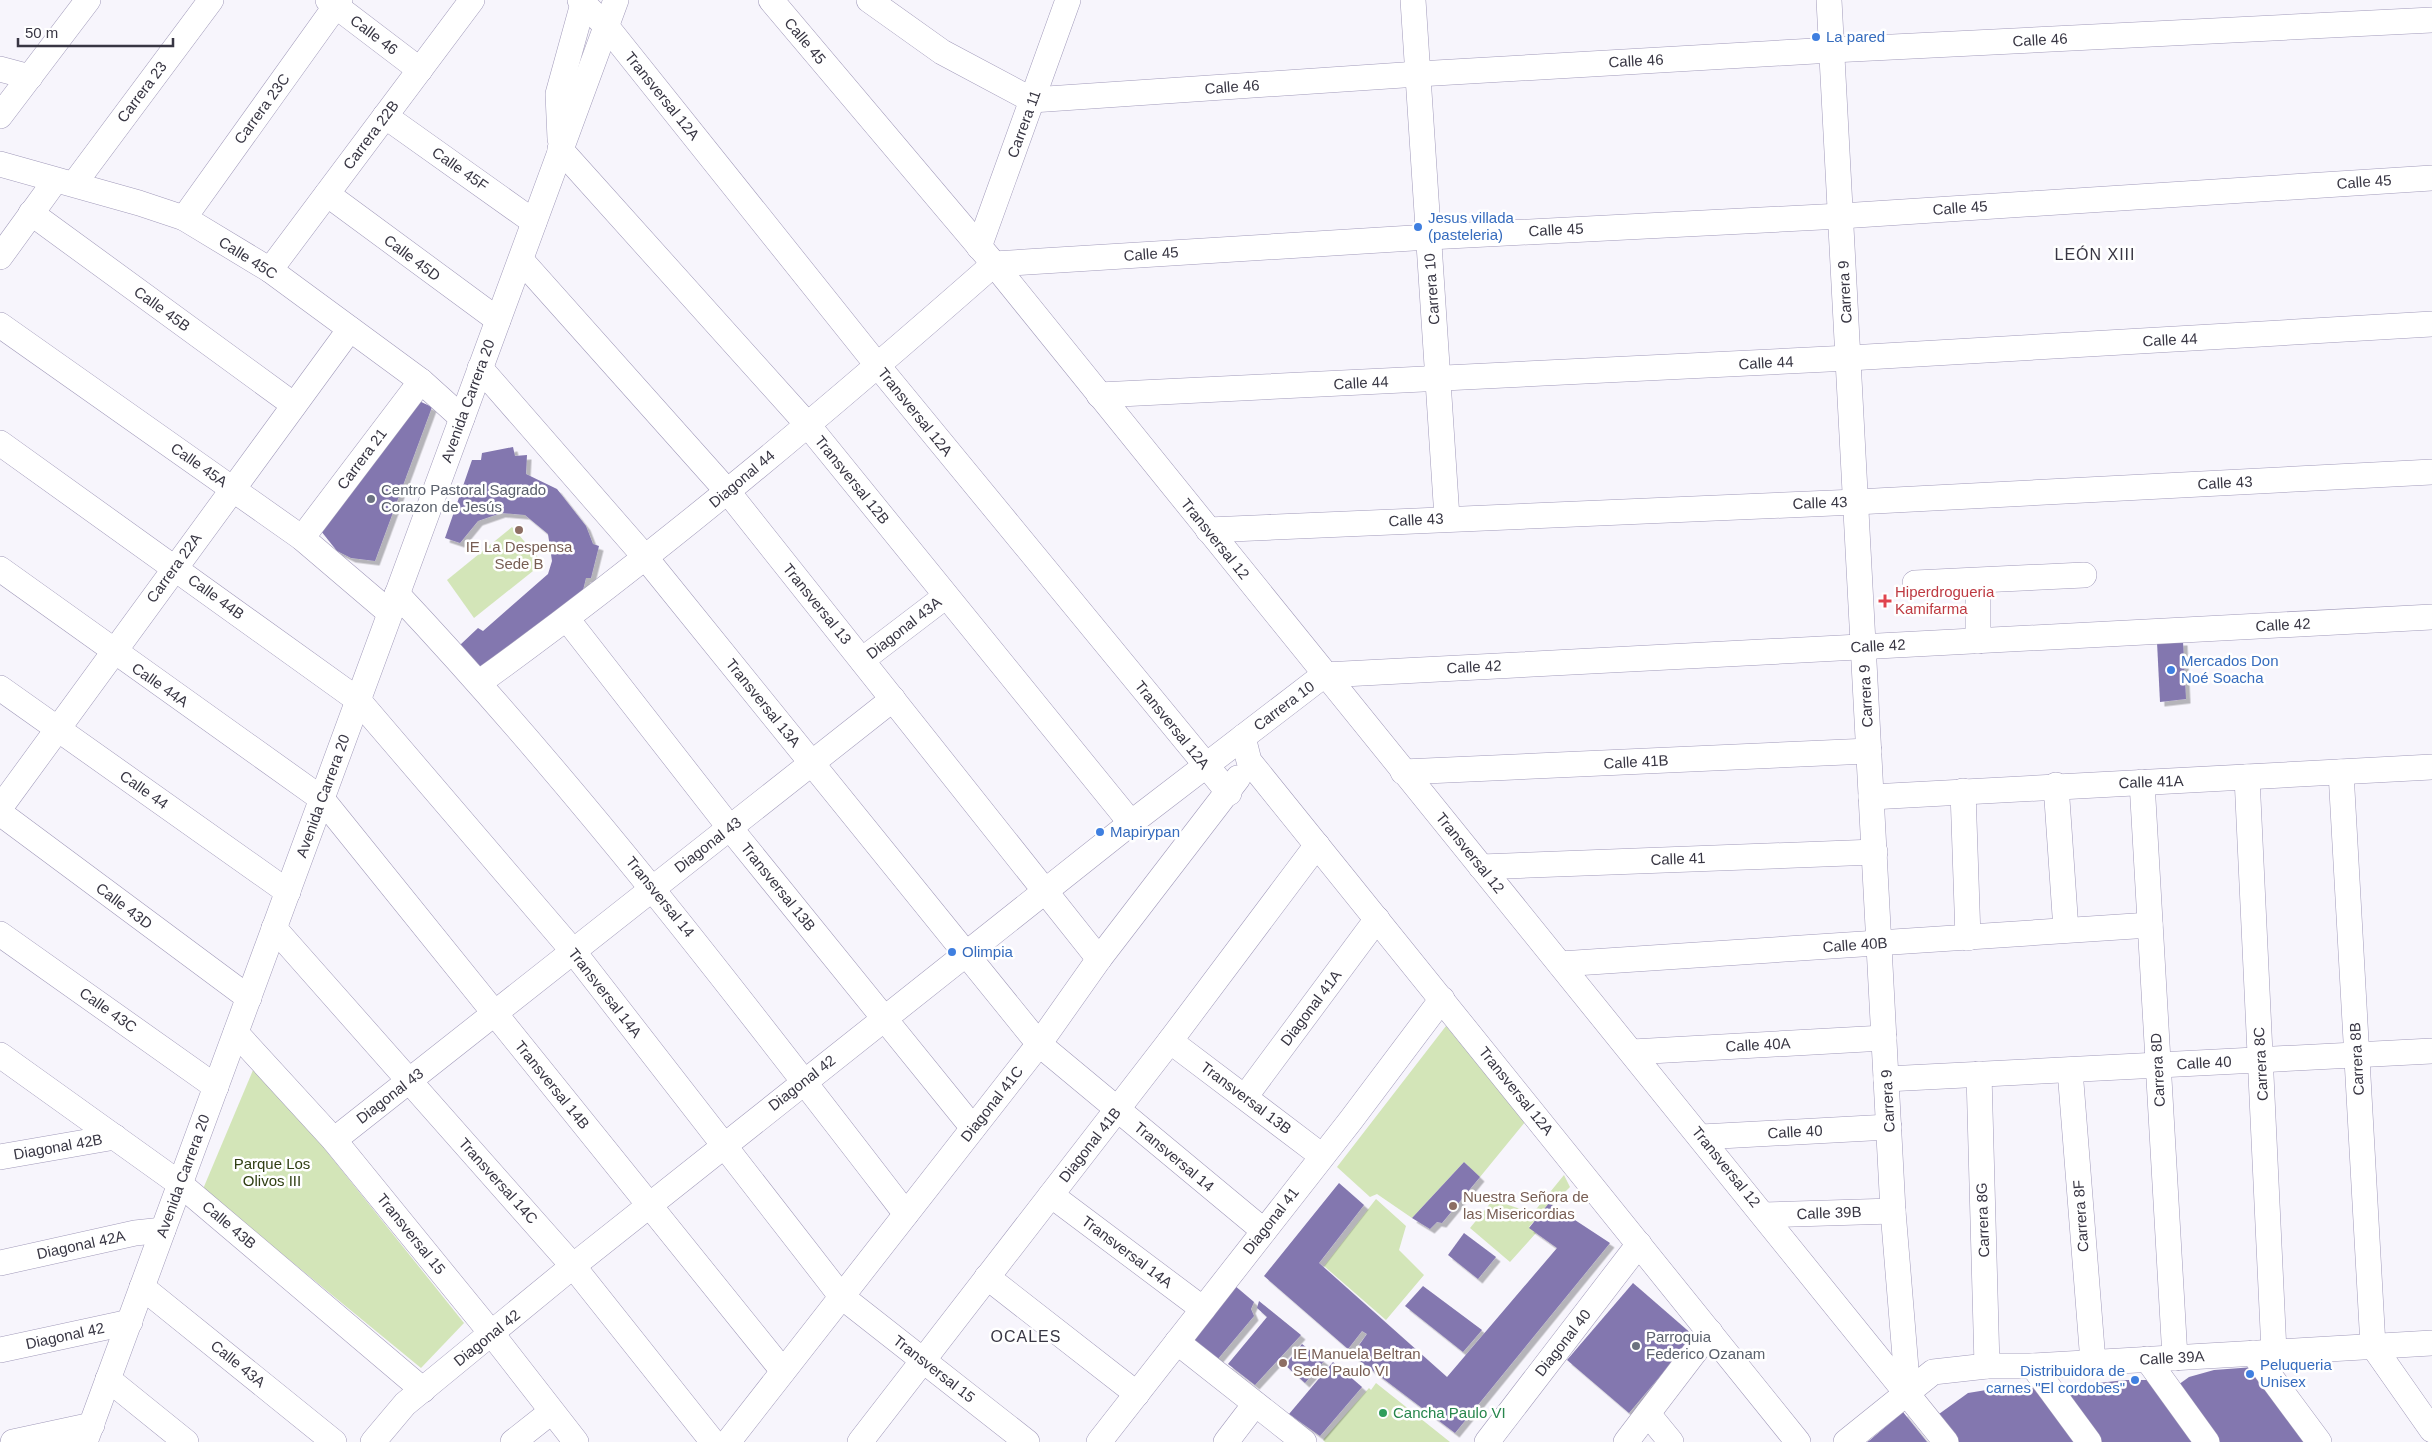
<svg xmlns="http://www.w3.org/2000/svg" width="2432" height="1442" font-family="Arial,sans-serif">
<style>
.green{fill:#d3e5b8}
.building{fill:#8377af;filter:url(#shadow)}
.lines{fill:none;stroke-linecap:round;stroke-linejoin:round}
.minor-casing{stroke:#a19aba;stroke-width:26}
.minor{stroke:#fff;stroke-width:25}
.shop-dot{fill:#3f7fe0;stroke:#fff;stroke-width:2}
.worship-dot{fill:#6b7280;stroke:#fff;stroke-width:2}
.education-dot{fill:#8d6e63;stroke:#fff;stroke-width:2}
.health-dot{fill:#e0444e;stroke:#fff;stroke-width:2}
.leisure-dot{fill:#2e9e5b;stroke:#fff;stroke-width:2}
.labels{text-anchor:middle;stroke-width:5;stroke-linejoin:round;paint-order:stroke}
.street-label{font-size:15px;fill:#383643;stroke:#fff}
.shop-label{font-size:15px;fill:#366cbe;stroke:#fff;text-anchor:start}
.worship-label{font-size:15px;fill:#5b616d;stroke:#fff;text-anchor:start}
.education-label{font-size:15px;fill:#785e54;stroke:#fff;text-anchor:start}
.health-label{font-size:15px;fill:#be3a42;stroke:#fff;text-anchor:start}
.park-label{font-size:15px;fill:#303f13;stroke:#fff}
.leisure-label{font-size:15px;fill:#27864d;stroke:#fff;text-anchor:start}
.neighbourhood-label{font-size:16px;letter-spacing:1px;fill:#383643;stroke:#fff}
</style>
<defs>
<filter id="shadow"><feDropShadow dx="4.5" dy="4.5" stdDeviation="0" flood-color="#0004"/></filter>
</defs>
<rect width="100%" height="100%" fill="#f7f5fc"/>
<g class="green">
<path d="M512,527l31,36 -69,55 -27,-38z"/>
<path d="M1446,1026l79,96 -45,55 -16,-15 -52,56 -35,-24 -7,3 -33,-30z"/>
<path d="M256,1063l208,260 -43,45 -218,-179z"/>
<path d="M1564,1175l6,12 -18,18 -3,-2 -20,24 7,6 -26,29 -40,-34 23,-28 40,13z"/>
<path d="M1376,1199l30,27 -7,24 25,25 -38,45 -62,-54z"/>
<path d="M1376,1383l74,59h-125l-2,-2 46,-52 2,2z"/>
</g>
<g class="building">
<path d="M419,401l13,6 -57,154 -24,-3 -14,-7 -16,-20z"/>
<path d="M513,447l2,9 12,-1 -1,19 31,15 29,37 7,18 6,2 -8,32h-5l-3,12 -100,79 -23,-24 18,-17 5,3 65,-57 4,-13 -4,-27 -23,-19 -24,-2 -23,8 -18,22 -15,-5 27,-78h9l1,-7z"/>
<path d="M2183,641l3,58 -26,3 -3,-60z"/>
<path d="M1464,1162l16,15 -38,46 -5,-1 -7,7 -18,-11z"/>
<path d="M1339,1183l25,22 -45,58 128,114 110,-129 -28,-20 20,-25 61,40 -155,190 -103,-78 15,-21 -5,-3 -14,18 -84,-73z"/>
<path d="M1464,1233l32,24 -18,22 -30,-24z"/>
<path d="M1633,1283l61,53 -65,77 -62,-53z"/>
<path d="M1234,1285l20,17 -3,7 3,7 -37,44 -26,-22z"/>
<path d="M1423,1286l59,44 -19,22 -58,-46z"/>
<path d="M1259,1301l42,34 -46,50 -27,-21 39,-47 -10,-9z"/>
<path d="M1302,1344l22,17 -19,22 -20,-18z"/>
<path d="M1333,1362l29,25 -42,49 -31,-22z"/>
<path d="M2254,1367l55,75h-95l-43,-52 18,-13 25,-7z"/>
<path d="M2125,1380h23l45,62h-98l-33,-44 19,-13z"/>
<path d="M2029,1383l48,59h-118l-20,-28 29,-21z"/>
<path d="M1903,1412l24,30h-60l3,-2z"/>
</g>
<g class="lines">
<g class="minor-casing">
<g id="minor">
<path d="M328,0l92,70"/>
<path d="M580,0l27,27 271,339 351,427"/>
<path d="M771,0l223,264 952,1178"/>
<path d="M869,0l73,52 90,48 386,-26 414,-24 600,-30"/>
<path d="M1413,0l34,518"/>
<path d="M1829,0l64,1211 15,182"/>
<path d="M0,69l30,8"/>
<path d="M0,116l88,-116"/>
<path d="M385,116l149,106"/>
<path d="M560,139l-2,-45 26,-94"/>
<path d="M560,149l247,275 324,399"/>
<path d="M0,164l139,39 45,15 86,52 151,111 41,37"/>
<path d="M74,184l137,-184"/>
<path d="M327,194l171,126"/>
<path d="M31,213l263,192"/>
<path d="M184,218l156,-218"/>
<path d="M979,247l89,-247"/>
<path d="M0,257l55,-76"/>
<path d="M521,260l207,232 371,467"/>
<path d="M994,264l435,-27 412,-21 591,-38"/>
<path d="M270,270l202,-270"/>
<path d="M0,325l302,213 88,75"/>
<path d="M480,368l165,189 394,487 225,187"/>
<path d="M1099,395l750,-37 583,-34"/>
<path d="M0,443l358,257 215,251 268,345 186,146"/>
<path d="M1208,530l648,-28 576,-30"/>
<path d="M302,538l119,-157"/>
<path d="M0,569l322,230 461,572"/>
<path d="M1978,581v60"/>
<path d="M1915,583l169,-8"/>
<path d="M397,594c184,196 346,408 509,620"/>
<path d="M567,619l163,209 243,300"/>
<path d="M862,660l84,-64"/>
<path d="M1324,675l1108,-58"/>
<path d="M480,682c179,-129 348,-272 514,-418"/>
<path d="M0,688l288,204"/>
<path d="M1243,737l6,24 549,681"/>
<path d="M1403,772l466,-21"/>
<path d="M2341,772l32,574 59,84"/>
<path d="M2247,777l27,575"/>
<path d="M2142,782l33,576"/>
<path d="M2056,785l10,145"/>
<path d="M1963,791l5,147"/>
<path d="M1871,797l561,-30"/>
<path d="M0,808l350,-479"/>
<path d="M0,813l249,185"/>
<path d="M1481,867l394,-15"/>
<path d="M274,928l299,338 140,176"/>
<path d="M0,934l216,153"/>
<path d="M1560,964l590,-39"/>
<path d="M236,1033l98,107 158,194 84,108"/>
<path d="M1170,1041l152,115"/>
<path d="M1632,1052l252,-14"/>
<path d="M0,1055l180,129 243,206"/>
<path d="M2070,1070l23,292"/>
<path d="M1979,1074l8,292"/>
<path d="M1886,1079l546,-28"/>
<path d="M1245,1097l132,-178"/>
<path d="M1701,1137l188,-10"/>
<path d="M334,1140l559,-441"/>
<path d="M0,1157l115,-20"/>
<path d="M1051,1195l152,114"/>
<path d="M1764,1215l129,-4"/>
<path d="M0,1263l135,-30 28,-3"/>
<path d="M987,1277l150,117"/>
<path d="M142,1287l192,155"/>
<path d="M1177,1342l127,100"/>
<path d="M0,1350l130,-28"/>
<path d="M2253,1353l66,89"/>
<path d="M2147,1359l60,83"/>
<path d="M2033,1366l56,76"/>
<path d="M108,1379l78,63"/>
<path d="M1648,1414l23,28"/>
<path d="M13,1442l79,-17"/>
<path d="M85,1442l531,-1442"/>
<path d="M373,1442l32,-38 168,-138 558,-443 193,-148"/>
<path d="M513,1442l38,-30"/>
<path d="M728,1442l311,-398 60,-85 139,-181"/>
<path d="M860,1442l310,-401 147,-196"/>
<path d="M1099,1442l252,-322 91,-121"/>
<path d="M1226,1442l29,-38"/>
<path d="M1487,1442l152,-198"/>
<path d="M1626,1442l84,-110"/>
<path d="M1846,1442l87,-70 54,-6h46l399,-23"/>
</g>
</g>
<use href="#minor" class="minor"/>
</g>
<g class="shop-dot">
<circle cx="1816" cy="37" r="5"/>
<circle cx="1418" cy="227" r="5"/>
<circle cx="2171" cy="670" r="5"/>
<circle cx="1100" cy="832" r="5"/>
<circle cx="952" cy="952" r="5"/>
<circle cx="2250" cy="1374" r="5"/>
<circle cx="2135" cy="1380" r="5"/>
</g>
<g class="worship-dot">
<circle cx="371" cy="499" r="5"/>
<circle cx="1636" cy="1346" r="5"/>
</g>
<g class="education-dot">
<circle cx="519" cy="530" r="5"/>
<circle cx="1453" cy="1206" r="5"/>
<circle cx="1283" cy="1363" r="5"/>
</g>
<path class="health-dot" d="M1882.5 593.5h5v5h5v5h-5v5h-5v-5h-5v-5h5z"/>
<circle class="leisure-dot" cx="1383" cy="1413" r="5"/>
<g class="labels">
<g class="street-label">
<text transform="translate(374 35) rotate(37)" y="5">Calle 46</text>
<text transform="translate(2040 40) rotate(-3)" y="5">Calle 46</text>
<text transform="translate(805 41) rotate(50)" y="5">Calle 45</text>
<text transform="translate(1636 61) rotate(-3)" y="5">Calle 46</text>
<text transform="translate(1232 87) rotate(-4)" y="5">Calle 46</text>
<text transform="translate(142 92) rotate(-53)" y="5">Carrera 23</text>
<text transform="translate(662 96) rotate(51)" y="5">Transversal 12A</text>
<text transform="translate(262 109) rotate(-54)" y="5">Carrera 23C</text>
<text transform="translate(1024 124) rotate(-70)" y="5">Carrera 11</text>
<text transform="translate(371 135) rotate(-53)" y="5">Carrera 22B</text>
<text transform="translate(460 169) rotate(35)" y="5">Calle 45F</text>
<text transform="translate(2364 182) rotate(-4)" y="5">Calle 45</text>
<text transform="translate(1960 208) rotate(-4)" y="5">Calle 45</text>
<text transform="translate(1556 230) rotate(-3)" y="5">Calle 45</text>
<text transform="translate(1151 254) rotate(-4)" y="5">Calle 45</text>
<text transform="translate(248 258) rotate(32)" y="5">Calle 45C</text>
<text transform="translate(412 258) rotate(37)" y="5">Calle 45D</text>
<text transform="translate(1432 289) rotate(-94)" y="5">Carrera 10</text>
<text transform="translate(1845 292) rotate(-93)" y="5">Carrera 9</text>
<text transform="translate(162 309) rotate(36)" y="5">Calle 45B</text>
<text transform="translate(2170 340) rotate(-3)" y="5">Calle 44</text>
<text transform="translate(1766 363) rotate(-3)" y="5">Calle 44</text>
<text transform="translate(1361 383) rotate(-3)" y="5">Calle 44</text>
<text transform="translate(468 401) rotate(-70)" y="5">Avenida Carrera 20</text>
<text transform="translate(915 412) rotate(51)" y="5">Transversal 12A</text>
<text transform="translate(362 459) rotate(-53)" y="5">Carrera 21</text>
<text transform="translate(199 465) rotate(35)" y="5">Calle 45A</text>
<text transform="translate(742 479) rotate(-40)" y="5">Diagonal 44</text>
<text transform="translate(852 480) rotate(51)" y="5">Transversal 12B</text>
<text transform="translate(2225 483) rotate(-3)" y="5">Calle 43</text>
<text transform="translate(1820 503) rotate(-2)" y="5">Calle 43</text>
<text transform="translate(1416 520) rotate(-3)" y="5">Calle 43</text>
<text transform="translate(1215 539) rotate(51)" y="5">Transversal 12</text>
<text transform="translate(174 568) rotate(-54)" y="5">Carrera 22A</text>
<text transform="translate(216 597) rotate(36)" y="5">Calle 44B</text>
<text transform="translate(817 604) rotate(51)" y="5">Transversal 13</text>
<text transform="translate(2283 625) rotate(-3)" y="5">Calle 42</text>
<text transform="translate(904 628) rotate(-38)" y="5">Diagonal 43A</text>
<text transform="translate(1878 646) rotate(-3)" y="5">Calle 42</text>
<text transform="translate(1474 667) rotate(-3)" y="5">Calle 42</text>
<text transform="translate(160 685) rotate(35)" y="5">Calle 44A</text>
<text transform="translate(1866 696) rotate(-93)" y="5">Carrera 9</text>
<text transform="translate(763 703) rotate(51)" y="5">Transversal 13A</text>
<text transform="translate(1284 706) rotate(-37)" y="5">Carrera 10</text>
<text transform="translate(1172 725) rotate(51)" y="5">Transversal 12A</text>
<text transform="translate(1636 762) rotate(-3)" y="5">Calle 41B</text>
<text transform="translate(2151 782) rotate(-2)" y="5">Calle 41A</text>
<text transform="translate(144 790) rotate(35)" y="5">Calle 44</text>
<text transform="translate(323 796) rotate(-70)" y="5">Avenida Carrera 20</text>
<text transform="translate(708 845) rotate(-38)" y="5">Diagonal 43</text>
<text transform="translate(1470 853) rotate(51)" y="5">Transversal 12</text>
<text transform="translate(1678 859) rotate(-2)" y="5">Calle 41</text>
<text transform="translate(778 887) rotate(51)" y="5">Transversal 13B</text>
<text transform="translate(660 897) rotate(51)" y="5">Transversal 14</text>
<text transform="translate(124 906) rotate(37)" y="5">Calle 43D</text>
<text transform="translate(1855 945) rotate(-4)" y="5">Calle 40B</text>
<text transform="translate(605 993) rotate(52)" y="5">Transversal 14A</text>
<text transform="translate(1311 1008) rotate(-53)" y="5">Diagonal 41A</text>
<text transform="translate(108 1010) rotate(35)" y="5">Calle 43C</text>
<text transform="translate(1758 1045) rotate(-3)" y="5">Calle 40A</text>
<text transform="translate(2357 1059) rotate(-93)" y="5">Carrera 8B</text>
<text transform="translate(2204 1063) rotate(-3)" y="5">Calle 40</text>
<text transform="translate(2261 1064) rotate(-93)" y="5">Carrera 8C</text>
<text transform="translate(2158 1070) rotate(-93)" y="5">Carrera 8D</text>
<text transform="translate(802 1083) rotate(-38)" y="5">Diagonal 42</text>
<text transform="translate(552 1085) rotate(51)" y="5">Transversal 14B</text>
<text transform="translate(1516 1091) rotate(51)" y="5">Transversal 12A</text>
<text transform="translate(390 1096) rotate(-38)" y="5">Diagonal 43</text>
<text transform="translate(1246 1098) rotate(37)" y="5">Transversal 13B</text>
<text transform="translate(1888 1101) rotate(-93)" y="5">Carrera 9</text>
<text transform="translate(992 1104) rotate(-52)" y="5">Diagonal 41C</text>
<text transform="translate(1795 1132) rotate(-3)" y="5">Calle 40</text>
<text transform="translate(1090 1145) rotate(-52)" y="5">Diagonal 41B</text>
<text transform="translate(58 1147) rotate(-10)" y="5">Diagonal 42B</text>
<text transform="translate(1174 1157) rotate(40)" y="5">Transversal 14</text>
<text transform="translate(1726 1167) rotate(51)" y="5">Transversal 12</text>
<text transform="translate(183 1176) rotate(-70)" y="5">Avenida Carrera 20</text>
<text transform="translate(498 1181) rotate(48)" y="5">Transversal 14C</text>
<text transform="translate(1829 1213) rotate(-2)" y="5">Calle 39B</text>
<text transform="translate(2081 1216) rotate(-94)" y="5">Carrera 8F</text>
<text transform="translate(1983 1220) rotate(-92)" y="5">Carrera 8G</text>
<text transform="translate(1271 1221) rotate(-52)" y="5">Diagonal 41</text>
<text transform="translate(229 1225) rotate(40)" y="5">Calle 43B</text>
<text transform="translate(411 1234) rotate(51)" y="5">Transversal 15</text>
<text transform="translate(81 1245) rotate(-12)" y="5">Diagonal 42A</text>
<text transform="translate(1127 1252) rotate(37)" y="5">Transversal 14A</text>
<text transform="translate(65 1336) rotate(-12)" y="5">Diagonal 42</text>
<text transform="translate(487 1338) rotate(-39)" y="5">Diagonal 42</text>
<text transform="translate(1563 1343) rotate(-52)" y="5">Diagonal 40</text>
<text transform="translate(2172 1358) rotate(-3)" y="5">Calle 39A</text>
<text transform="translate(238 1364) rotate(39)" y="5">Calle 43A</text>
<text transform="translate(934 1369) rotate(38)" y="5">Transversal 15</text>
</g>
<g class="shop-label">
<text x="1826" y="42">La pared</text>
<text x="1428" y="223">Jesus villada<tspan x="1428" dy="17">(pasteleria)</tspan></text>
<text x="2181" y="666">Mercados Don<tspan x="2181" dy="17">Noé Soacha</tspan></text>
<text x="1110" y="837">Mapirypan</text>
<text x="962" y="957">Olimpia</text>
<text x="2260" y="1370">Peluqueria<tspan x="2260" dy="17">Unisex</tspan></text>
<text x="2125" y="1376" text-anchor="end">Distribuidora de<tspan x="2125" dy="17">carnes "El cordobes"</tspan></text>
</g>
<g class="worship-label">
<text x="381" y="495">Centro Pastoral Sagrado<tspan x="381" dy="17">Corazon de Jesús</tspan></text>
<text x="1646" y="1342">Parroquia<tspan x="1646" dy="17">Federico Ozanam</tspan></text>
</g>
<g class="education-label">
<text x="519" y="552" text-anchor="middle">IE La Despensa<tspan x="519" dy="17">Sede B</tspan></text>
<text x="1463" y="1202">Nuestra Señora de<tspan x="1463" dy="17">las Misericordias</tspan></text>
<text x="1293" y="1359">IE Manuela Beltran<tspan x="1293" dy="17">Sede Paulo VI</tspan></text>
</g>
<g class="health-label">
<text x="1895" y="597">Hiperdrogueria<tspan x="1895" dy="17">Kamifarma</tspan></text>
</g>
<g class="park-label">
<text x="272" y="1169">Parque Los<tspan x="272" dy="17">Olivos III</tspan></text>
</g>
<g class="leisure-label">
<text x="1393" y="1418">Cancha Paulo VI</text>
</g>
<g class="neighbourhood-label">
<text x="2095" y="260">LEÓN XIII</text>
<text x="1026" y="1342">OCALES</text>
</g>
</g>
<path d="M18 38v8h155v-8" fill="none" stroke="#383643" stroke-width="2.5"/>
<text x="25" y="38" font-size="15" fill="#383643" stroke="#ffffff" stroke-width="4" paint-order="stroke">50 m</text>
</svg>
